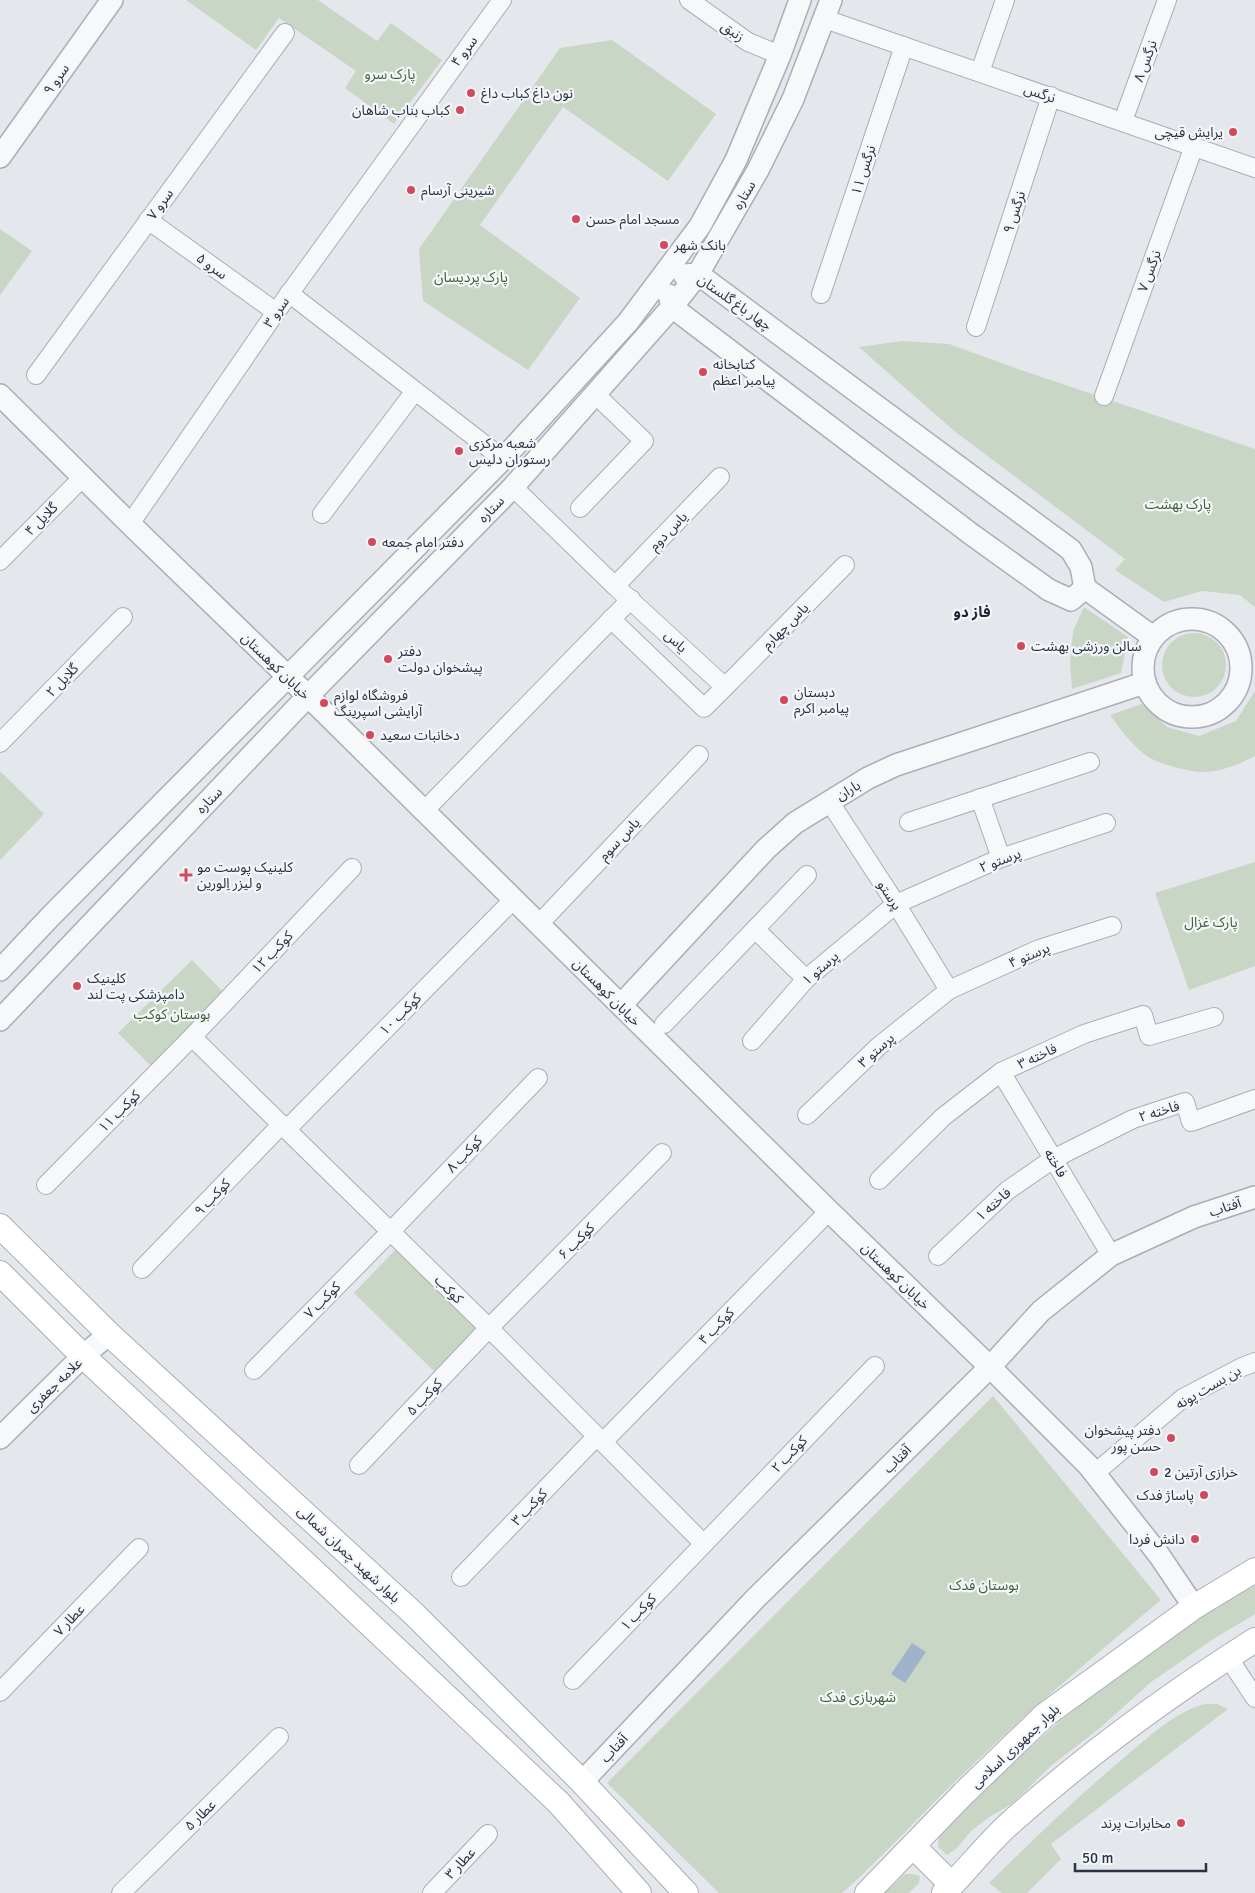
<svg xmlns="http://www.w3.org/2000/svg" width="1255" height="1893" font-family="Signika,'Noto Sans Arabic',sans-serif">
<style>
.green{fill:#c9d6c5}
.water{fill:#9fb4cc}
.lines{fill:none;stroke-linecap:round;stroke-linejoin:round}
.minor-casing{stroke:#a9aeb7;stroke-width:20}
.tertiary-casing{stroke:#a9aeb7;stroke-width:24}
.secondary-casing{stroke:#a9aeb7;stroke-width:26}
.minor{stroke:#f7f8fa;stroke-width:18}
.tertiary{stroke:#f7f8fa;stroke-width:21}
.secondary{stroke:#fff;stroke-width:24}
.poi-dot{fill:#d1495b;stroke:#f4f6f9;stroke-width:2}
.labels{text-anchor:middle;stroke-width:4.5;stroke-linejoin:round;paint-order:stroke}
.street-label{font-size:14px;fill:#2b3445;stroke:#f4f6f9}
.park-label{font-size:14px;fill:#3f6138;stroke:#f4f6f9}
.poi-label{font-size:14px;fill:#2b3445;stroke:#f4f6f9;text-anchor:start}
.neighbourhood-label{font-size:15px;font-weight:bold;fill:#1d2536;stroke:#f4f6f9}
</style>
<rect width="100%" height="100%" fill="#e4e7ec"/>
<g class="green">
<path d="M186,0h132l59,41 14,-18 51,37 -48,64 -49,-36 11,-17 -77,-53 -23,32z"/>
<path d="M612,40l104,74 -48,67 -105,-74 -83,118 100,73 -52,72 -105,-69 -4,-52 141,-201z"/>
<path d="M0,229l32,22 -32,44z"/>
<path d="M902,341l47,3 69,25 237,80v158l-15,-12 -38,-4 -38,11 -49,-32 10,-11 -172,-129 -94,-83z"/>
<path d="M1084,607l44,30 -7,36 -49,16 -2,-27 3,-31z"/>
<circle cx="1194" cy="665" r="32"/>
<path d="M1255,691v65c-14,8 -35,16 -51,16 -14,0 -40,-7 -52,-13 -17,-9 -31,-29 -42,-44l32,-11 25,23 32,9 37,-15z"/>
<path d="M1,772l43,42 -44,46v-87z"/>
<path d="M1255,862v104l-66,24 -34,-97z"/>
<path d="M192,960l34,35 -73,73 -35,-35z"/>
<path d="M397,1248l82,80 -43,45 -82,-80z"/>
<path d="M993,1396l168,204c-67,56 -134,112 -197,173 -41,39 -79,82 -122,120h-123l-112,-110z"/>
<path d="M1255,1586v28l-40,24 -64,44 -51,46 -48,37 -39,38 -22,13 -19,14 -16,19 -9,6 -9,-8 1,-10 15,-17 48,-47 59,-53 137,-105z"/>
<path d="M1205,1704h12l11,5 -177,135 10,15 -34,34h-25l-13,-10c45,-44 89,-87 137,-127 23,-19 48,-44 79,-52z"/>
<path d="M905,1874h8l7,2 -1,7 -10,10h-24z"/>
</g>
<path class="water" d="M912,1643l14,9 -21,31 -14,-9z"/>
<g class="lines">
<g class="minor-casing">
<g id="minor">
<path d="M689,0l59,42 32,13"/>
<path d="M825,19l430,149"/>
<path d="M980,72l25,-72"/>
<path d="M1123,121l44,-121"/>
<path d="M148,220l128,92"/>
<path d="M289,293l214,166"/>
<path d="M821,294l83,-248"/>
<path d="M976,327l75,-231"/>
<path d="M36,375l249,-342"/>
<path d="M1104,396l90,-250"/>
<path d="M513,487l102,99 110,101 -21,21 -93,-89"/>
<path d="M580,508l64,-67 -49,-47"/>
<path d="M322,514l93,-123"/>
<path d="M130,524l146,-212 226,-312"/>
<path d="M0,561l83,-84"/>
<path d="M615,586l105,-109"/>
<path d="M725,687l120,-122"/>
<path d="M0,743l123,-126"/>
<path d="M980,798l21,60"/>
<path d="M829,801l67,103 53,86"/>
<path d="M424,811l207,-212"/>
<path d="M909,822l181,-60"/>
<path d="M539,924l160,-169"/>
<path d="M755,929l51,50"/>
<path d="M664,1024l143,-149"/>
<path d="M192,1037l297,291 214,215"/>
<path d="M752,1041l54,-62 90,-75 105,-46 105,-35"/>
<path d="M1001,1072l110,183"/>
<path d="M807,1115l72,-69 70,-56 90,-41 73,-23"/>
<path d="M287,1129l227,-230"/>
<path d="M879,1180l64,-63 58,-45 83,-38 59,-19 6,21 65,-19"/>
<path d="M46,1185l146,-148 160,-169"/>
<path d="M938,1256l70,-66 45,-31 80,-40 52,-17 6,20 64,-23"/>
<path d="M142,1269l140,-145"/>
<path d="M254,1370l137,-139 147,-153"/>
<path d="M603,1442l226,-231"/>
<path d="M359,1465l130,-137 173,-175"/>
<path d="M1094,1474l89,-76 59,-31 13,-5"/>
<path d="M461,1577l136,-141"/>
<path d="M1228,1657l27,41"/>
<path d="M573,1680l302,-314"/>
<path d="M0,1692l139,-144"/>
<path d="M121,1893l158,-156"/>
<path d="M432,1893l56,-59"/>
</g>
</g>
<g class="tertiary-casing">
<g id="tertiary">
<path d="M0,157l112,-157"/>
<path d="M684,275l14,-1 373,276 10,17 4,21"/>
<path d="M669,295l3,12 299,227 78,56 22,10 14,-12 68,49"/>
<path d="M0,395l130,129 178,172 521,515 161,156 98,98 71,90 35,52"/>
<circle cx="1192" cy="668" r="49"/>
<path d="M0,970l50,-53 453,-458 125,-137 72,-96 36,-66 44,-105 20,-55"/>
<path d="M621,1005l145,-156 29,-26 73,-45 28,-13 248,-82"/>
<path d="M0,1020l308,-324 205,-209 159,-180 26,-33 60,-104 35,-71 38,-99"/>
<path d="M0,1438l83,-82 26,-22"/>
<path d="M582,1782l173,-183 235,-232 51,-56 70,-56 83,-38 61,-20"/>
</g>
</g>
<g class="secondary-casing">
<g id="secondary">
<path d="M0,1226l109,108 305,280 168,168 104,111"/>
<path d="M0,1273l83,83 240,224 236,223 80,90"/>
<path d="M913,1846l39,39"/>
<path d="M867,1893l97,-100 81,-78 149,-108 61,-37"/>
<path d="M944,1893c22,-22 42,-48 65,-69 75,-67 161,-130 246,-184"/>
</g>
</g>
<use href="#minor" class="minor"/>
<use href="#tertiary" class="tertiary"/>
<use href="#secondary" class="secondary"/>
</g>
<g class="poi-dot">
<circle cx="471" cy="93" r="5"/>
<circle cx="460" cy="110" r="5"/>
<circle cx="1233" cy="132" r="5"/>
<circle cx="411" cy="190" r="5"/>
<circle cx="576" cy="219" r="5"/>
<circle cx="664" cy="245" r="5"/>
<circle cx="703" cy="372" r="5"/>
<circle cx="459" cy="451" r="5"/>
<circle cx="372" cy="542" r="5"/>
<circle cx="1021" cy="646" r="5"/>
<circle cx="388" cy="659" r="5"/>
<circle cx="784" cy="700" r="5"/>
<circle cx="324" cy="703" r="5"/>
<circle cx="370" cy="735" r="5"/>
<path d="M183.5 867.5h5v5h5v5h-5v5h-5v-5h-5v-5h5z"/>
<circle cx="77" cy="986" r="5"/>
<circle cx="1171" cy="1438" r="5"/>
<circle cx="1154" cy="1472" r="5"/>
<circle cx="1204" cy="1495" r="5"/>
<circle cx="1195" cy="1539" r="5"/>
<circle cx="1181" cy="1823" r="5"/>
</g>
<g class="labels">
<g class="street-label">
<text transform="translate(733 31) rotate(35)" y="5">زنبق</text>
<text transform="translate(464 51) rotate(-53)" y="5">سرو ۴</text>
<text transform="translate(1145 61) rotate(-70)" y="5">نرگس ۸</text>
<text transform="translate(56 79) rotate(-55)" y="5">سرو ۹</text>
<text transform="translate(1040 93) rotate(19)" y="5">نرگس</text>
<text transform="translate(863 170) rotate(-72)" y="5">نرگس ۱۱</text>
<text transform="translate(744 195) rotate(-60)" y="5">ستاره</text>
<text transform="translate(160 204) rotate(-54)" y="5">سرو ۷</text>
<text transform="translate(1014 212) rotate(-72)" y="5">نرگس ۹</text>
<text transform="translate(212 266) rotate(36)" y="5">سرو ۵</text>
<text transform="translate(1149 271) rotate(-70)" y="5">نرگس ۷</text>
<text transform="translate(735 302) rotate(35)" y="5">چهار باغ گلستان</text>
<text transform="translate(276 312) rotate(-55)" y="5">سرو ۳</text>
<text transform="translate(491 509) rotate(-46)" y="5">ستاره</text>
<text transform="translate(41 519) rotate(-45)" y="5">گلایل ۴</text>
<text transform="translate(668 531) rotate(-46)" y="5">یاس دوم</text>
<text transform="translate(785 626) rotate(-45)" y="5">یاس چهارم</text>
<text transform="translate(676 641) rotate(43)" y="5">یاس</text>
<text transform="translate(276 666) rotate(44)" y="5">خیابان کوهستان</text>
<text transform="translate(62 680) rotate(-46)" y="5">گلایل ۲</text>
<text transform="translate(848 790) rotate(-30)" y="5">باران</text>
<text transform="translate(209 800) rotate(-46)" y="5">ستاره</text>
<text transform="translate(619 839) rotate(-47)" y="5">یاس سوم</text>
<text transform="translate(1000 860) rotate(-21)" y="5">پرستو ۲</text>
<text transform="translate(890 895) rotate(57)" y="5">پرستو</text>
<text transform="translate(272 952) rotate(-46)" y="5">کوکب ۱۲</text>
<text transform="translate(1029 955) rotate(-23)" y="5">پرستو ۴</text>
<text transform="translate(820 968) rotate(-41)" y="5">پرستو ۱</text>
<text transform="translate(607 992) rotate(45)" y="5">خیابان کوهستان</text>
<text transform="translate(400 1014) rotate(-45)" y="5">کوکب ۱۰</text>
<text transform="translate(876 1050) rotate(-42)" y="5">پرستو ۳</text>
<text transform="translate(1037 1056) rotate(-25)" y="5">فاخته ۳</text>
<text transform="translate(119 1111) rotate(-45)" y="5">کوکب ۱۱</text>
<text transform="translate(1159 1111) rotate(-17)" y="5">فاخته ۲</text>
<text transform="translate(464 1154) rotate(-46)" y="5">کوکب ۸</text>
<text transform="translate(1056 1163) rotate(59)" y="5">فاخته</text>
<text transform="translate(212 1197) rotate(-46)" y="5">کوکب ۹</text>
<text transform="translate(993 1204) rotate(-42)" y="5">فاخته ۱</text>
<text transform="translate(1225 1207) rotate(-18)" y="5">آفتاب</text>
<text transform="translate(576 1241) rotate(-45)" y="5">کوکب ۶</text>
<text transform="translate(896 1276) rotate(44)" y="5">خیابان کوهستان</text>
<text transform="translate(449 1289) rotate(45)" y="5">کوکب</text>
<text transform="translate(322 1300) rotate(-45)" y="5">کوکب ۷</text>
<text transform="translate(716 1326) rotate(-46)" y="5">کوکب ۴</text>
<text transform="translate(54 1385) rotate(-44)" y="5">علامه جعفری</text>
<text transform="translate(1208 1387) rotate(-30)" y="5">بن بست پونه</text>
<text transform="translate(424 1397) rotate(-46)" y="5">کوکب ۵</text>
<text transform="translate(789 1454) rotate(-46)" y="5">کوکب ۲</text>
<text transform="translate(897 1459) rotate(-45)" y="5">آفتاب</text>
<text transform="translate(529 1507) rotate(-46)" y="5">کوکب ۳</text>
<text transform="translate(349 1554) rotate(43)" y="5">بلوار شهید چمران شمالی</text>
<text transform="translate(638 1612) rotate(-46)" y="5">کوکب ۱</text>
<text transform="translate(69 1620) rotate(-46)" y="5">عطار ۷</text>
<text transform="translate(1015 1746) rotate(-43)" y="5">بلوار جمهوری اسلامی</text>
<text transform="translate(614 1748) rotate(-47)" y="5">آفتاب</text>
<text transform="translate(200 1815) rotate(-44)" y="5">عطار ۵</text>
<text transform="translate(460 1863) rotate(-47)" y="5">عطار ۳</text>
</g>
<g class="park-label">
<text x="390" y="79">پارک سرو</text>
<text x="471" y="282">پارک پردیسان</text>
<text x="1178" y="509">پارک بهشت</text>
<text x="1211" y="927">پارک غزال</text>
<text x="172" y="1019">بوستان کوکب</text>
<text x="984" y="1590">بوستان فدک</text>
<text x="858" y="1702">شهربازی فدک</text>
</g>
<g class="poi-label">
<text x="481" y="98">نون داغ کباب داغ</text>
<text x="450" y="115" text-anchor="end">کباب بناب شاهان</text>
<text x="1223" y="137" text-anchor="end">یرایش قیچی</text>
<text x="421" y="195">شیرینی آرسام</text>
<text x="586" y="224">مسجد امام حسن</text>
<text x="674" y="250">بانک شهر</text>
<text x="713" y="369">کتابخانه<tspan x="713" dy="16">پیامبر اعظم</tspan></text>
<text x="469" y="448">شعبه مرکزی<tspan x="469" dy="16">رستوران دلیس</tspan></text>
<text x="382" y="547">دفتر امام جمعه</text>
<text x="1031" y="651">سالن ورزشی بهشت</text>
<text x="398" y="656">دفتر<tspan x="398" dy="16">پیشخوان دولت</tspan></text>
<text x="794" y="697">دبستان<tspan x="794" dy="16">پیامبر اکرم</tspan></text>
<text x="334" y="700">فروشگاه لوازم<tspan x="334" dy="16">آرایشی اسپرینگ</tspan></text>
<text x="380" y="740">دخانبات سعید</text>
<text x="197" y="872">کلینیک پوست مو<tspan x="197" dy="16">و لیزر اِلورین</tspan></text>
<text x="87" y="983">کلینیک<tspan x="87" dy="16">دامپزشکی پت لند</tspan></text>
<text x="1161" y="1435" text-anchor="end">دفتر پیشخوان<tspan x="1161" dy="16">حسن پور</tspan></text>
<text x="1164" y="1477">خرازی آرتین 2</text>
<text x="1194" y="1500" text-anchor="end">پاساژ فدک</text>
<text x="1185" y="1544" text-anchor="end">دانش فردا</text>
<text x="1171" y="1828" text-anchor="end">مخابرات پرند</text>
</g>
<g class="neighbourhood-label">
<text x="972" y="617">فاز دو</text>
</g>
</g>
<path d="M1075 1863v8h131v-8" fill="none" stroke="#2b3445" stroke-width="2.5"/>
<text x="1082" y="1863" font-size="15" fill="#2b3445" stroke="#f4f6f9" stroke-width="4" paint-order="stroke">50 m</text>
</svg>
